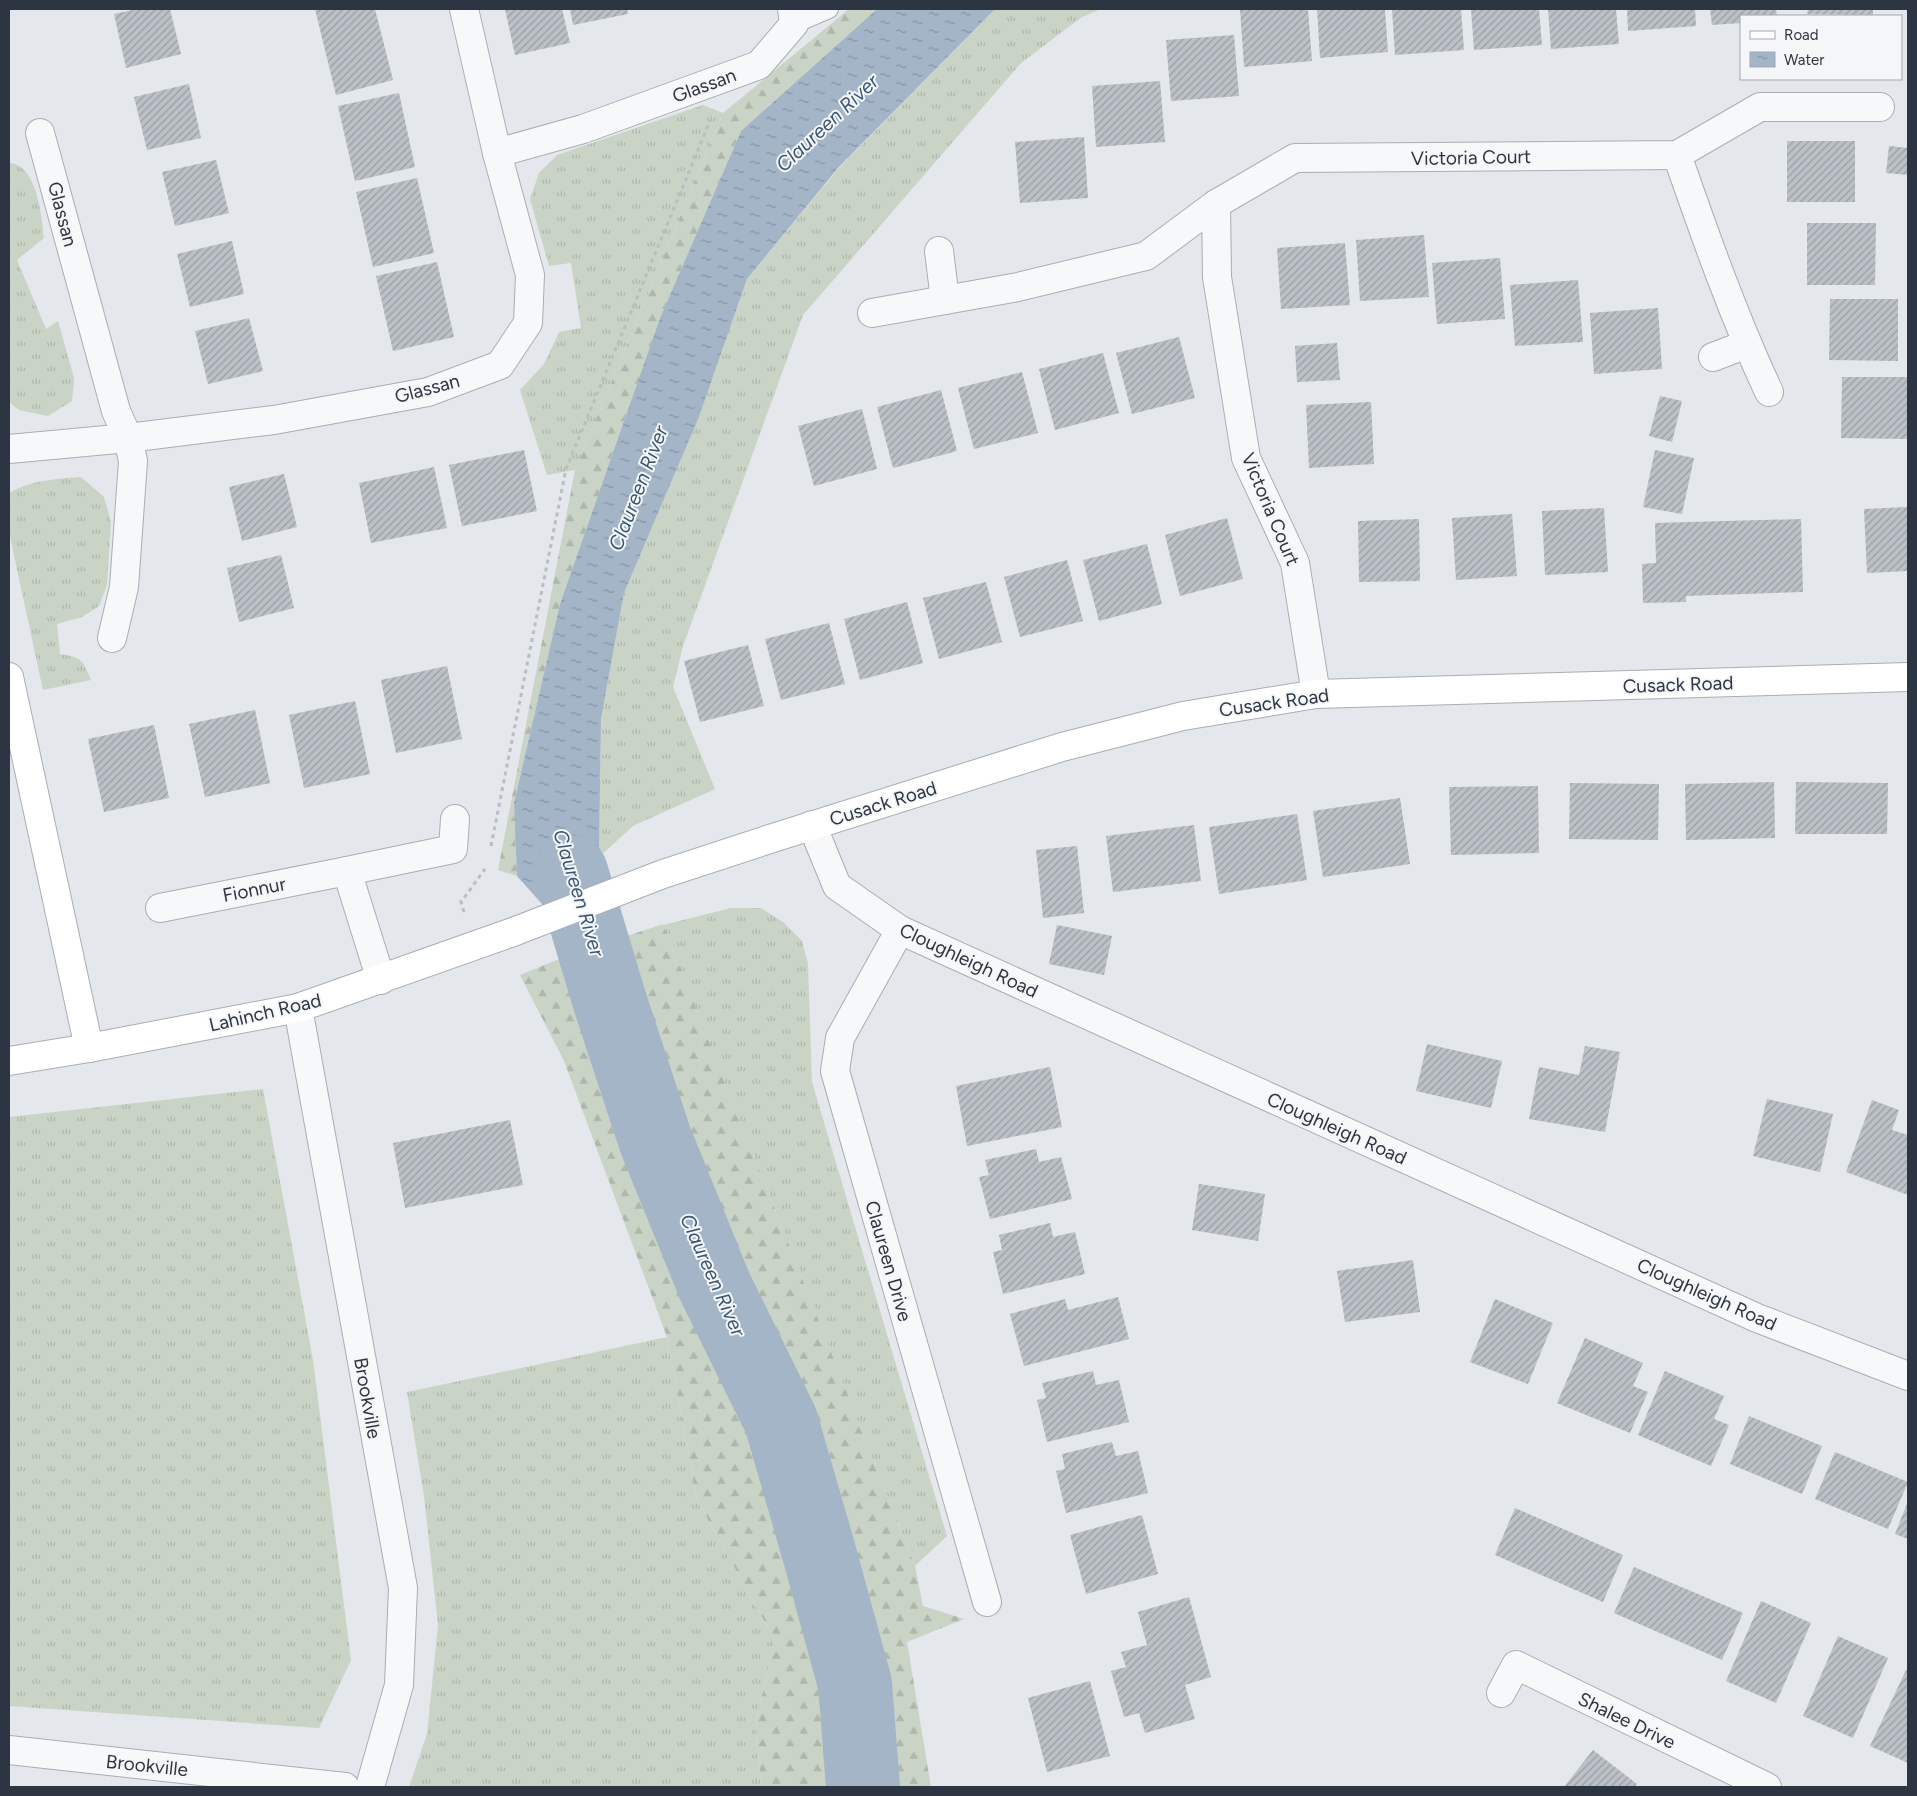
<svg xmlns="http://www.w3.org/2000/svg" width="1917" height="1796" font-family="Figtree,sans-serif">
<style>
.grass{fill:url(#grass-tufts)}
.forest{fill:url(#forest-firs)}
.water{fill:url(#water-ripples)}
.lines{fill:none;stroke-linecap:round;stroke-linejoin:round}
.river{stroke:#a3b5c7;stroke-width:74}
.building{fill:url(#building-hatch)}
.lane-casing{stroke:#a9aeb5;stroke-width:20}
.street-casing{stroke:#a9aeb5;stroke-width:30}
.secondary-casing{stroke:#a9aeb5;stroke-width:30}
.path{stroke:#babec2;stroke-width:3;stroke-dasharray:4 4;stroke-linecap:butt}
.lane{stroke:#f7f8f9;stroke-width:18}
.street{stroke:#f7f8f9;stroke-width:28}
.secondary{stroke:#fff;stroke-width:28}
.labels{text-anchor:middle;stroke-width:4;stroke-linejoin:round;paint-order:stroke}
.street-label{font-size:19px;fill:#2d3542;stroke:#f4f6f8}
.water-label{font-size:20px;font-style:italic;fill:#3b5572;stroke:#f4f6f8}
</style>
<defs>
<pattern id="grass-tufts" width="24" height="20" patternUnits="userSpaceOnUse" patternTransform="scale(1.25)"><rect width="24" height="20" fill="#cad4c6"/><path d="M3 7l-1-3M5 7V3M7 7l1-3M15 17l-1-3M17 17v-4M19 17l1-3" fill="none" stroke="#aeb7ab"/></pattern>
<pattern id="forest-firs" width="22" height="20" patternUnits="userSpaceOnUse" patternTransform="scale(1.25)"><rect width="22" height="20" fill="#cad4c6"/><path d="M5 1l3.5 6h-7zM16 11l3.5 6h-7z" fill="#aeb7ab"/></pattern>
<pattern id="water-ripples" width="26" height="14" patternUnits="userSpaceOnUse" patternTransform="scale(1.25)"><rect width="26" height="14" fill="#a3b5c7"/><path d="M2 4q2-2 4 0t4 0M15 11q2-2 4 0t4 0" fill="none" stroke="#8594a3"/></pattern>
<pattern id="building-hatch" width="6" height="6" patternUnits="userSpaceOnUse" patternTransform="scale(1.25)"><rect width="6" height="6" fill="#bcc1c7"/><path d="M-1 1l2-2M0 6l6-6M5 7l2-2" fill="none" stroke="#999ea3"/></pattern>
</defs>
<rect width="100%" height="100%" fill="#e4e7eb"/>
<g class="grass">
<path d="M995,9h106l-19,8 -61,46 -218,252 -120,331 -10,41 42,102 -82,37 -34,31 2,-138 23,-126 75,-176 48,-138 91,-110z"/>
<path d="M703,105l20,8 -148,357 -28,5 -27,-85 24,-26 15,-32 22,-4 -10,-65 -22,3 -19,-67 9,-26 18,-18z"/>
<path d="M9,163c28,1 33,54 35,75l-27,22 29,69 12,-8 16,57 -2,23 -24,15 -29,-6 -10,-8z"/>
<path d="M81,477l23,20 7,25 -4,63 -8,21 -17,11 -25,7 3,30c21,3 23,6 31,26l-48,10 -34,-158v-39c23,-13 46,-14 72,-16z"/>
<path d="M731,908h30l22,14 19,19 6,23 4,118 135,454 -32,30 -252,-641z"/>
<path d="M263,1089l50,271 38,300 -32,68 -310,-22v-589z"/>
<path d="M667,1337l30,163 78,140 -19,82 5,65h-352l18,-53 11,-109 -14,-129 -17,-104z"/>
</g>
<g class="forest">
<path d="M849,9h28l-136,122 -81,187 -100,286 -46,199 3,73 -19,-6 77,-400 148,-357z"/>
<path d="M663,924l252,642 8,40 41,13 -57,23 24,145h-170l-5,-65 19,-82 -78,-140 -30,-163 -103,-276 -44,-86 39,-16z"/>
</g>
<path class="water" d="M877,9h118l-157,159 -91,111 -48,138 -75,176 -23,126 -2,138 2,113 -84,-94 -3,-73 46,-199 100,-286 81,-187z"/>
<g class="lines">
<path class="river" d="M571,872l38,127 46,140 60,148 66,134 39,135 35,128 8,103"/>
</g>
<g class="building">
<path d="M137,9h33l11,45 -55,14 -12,-54z"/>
<path d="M315,9h60l18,71 -57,15z"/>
<path d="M505,9h57l8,34 -55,12z"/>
<path d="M570,9h57l1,5 -55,11z"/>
<path d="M1240,9h68l4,52 -68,6z"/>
<path d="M1317,9h68l3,43 -68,6z"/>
<path d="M1392,9h69l3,41 -69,5z"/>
<path d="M1471,9h68l3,36 -68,5z"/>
<path d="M1548,9h68l3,35 -68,5z"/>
<path d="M1627,9h68l1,17 -68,5z"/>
<path d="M1710,9h66l1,7h-36v7l-29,2z"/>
<path d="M1808,9h65v6l-66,-1z"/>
<path d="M1234,35l5,61 -68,5 -5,-61z"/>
<path d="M1160,81l5,61 -69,5 -4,-61z"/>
<path d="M189,84l12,54 -54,12 -13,-53z"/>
<path d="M399,93l16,74 -60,14 -17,-75z"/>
<path d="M1084,137l4,61 -68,5 -5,-61z"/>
<rect x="1787" y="141" width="68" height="61"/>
<path d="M1889,146l19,2v27l-22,-2z"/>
<path d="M216,160l13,53 -54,13 -13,-54z"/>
<path d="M417,178l17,75 -61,14 -17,-75z"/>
<path d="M1807,223h69l-1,62h-68z"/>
<path d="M1424,235l5,62 -69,4 -4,-61z"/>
<path d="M232,241l12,53 -54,13 -13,-53z"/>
<path d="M1345,243l5,62 -69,4 -4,-61z"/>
<path d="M1500,258l5,61 -68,5 -5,-61z"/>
<path d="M437,262l17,75 -61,14 -17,-75z"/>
<path d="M1578,280l5,62 -68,4 -5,-61z"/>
<path d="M1830,299h68v62l-69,-1z"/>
<path d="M1658,308l4,61 -68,5 -4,-61z"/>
<path d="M249,318l14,53 -55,13 -13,-53z"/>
<path d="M1179,337l16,61 -63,16 -16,-61z"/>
<path d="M1337,343l3,37 -43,2 -2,-36z"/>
<path d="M1103,353l16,60 -64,17 -16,-61z"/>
<path d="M1022,372l16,61 -64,16 -16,-61z"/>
<path d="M1842,377h66v62l-67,-1z"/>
<path d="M941,390l16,61 -64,17 -16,-61z"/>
<path d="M1660,396l22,5 -10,41 -23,-6z"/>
<path d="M1371,402l3,62 -65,4 -3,-63z"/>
<path d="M862,409l15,60 -63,17 -16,-60z"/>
<path d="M524,450l13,61 -75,15 -13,-61z"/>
<path d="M1655,450l39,8 -12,56 -39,-7z"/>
<path d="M434,467l13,61 -76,15 -12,-60z"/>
<path d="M284,474l13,53 -55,14 -13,-54z"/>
<path d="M1908,507v64l-41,2 -3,-64z"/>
<path d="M1604,508l4,64 -63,3 -3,-64z"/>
<path d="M1512,514l5,62 -61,4 -4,-62z"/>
<path d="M1227,518l16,61 -63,17 -15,-61z"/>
<path d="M1419,519l1,62 -61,1 -1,-61z"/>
<path d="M1801,519l2,73 -117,4v6l-43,1 -1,-39 14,-1 -1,-40z"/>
<path d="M1147,544l15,60 -63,17 -16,-61z"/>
<path d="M281,555l13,53 -55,14 -12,-54z"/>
<path d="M1067,560l16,61 -63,16 -16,-60z"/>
<path d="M986,582l16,60 -63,17 -16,-61z"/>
<path d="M907,602l16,61 -63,17 -16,-61z"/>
<path d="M829,623l16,61 -64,16 -16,-61z"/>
<path d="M748,645l16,61 -64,16 -16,-61z"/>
<path d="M447,666l15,73 -66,14 -15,-73z"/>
<path d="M355,701l15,73 -66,14 -15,-73z"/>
<path d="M255,710l15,73 -65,14 -16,-73z"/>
<path d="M154,725l15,73 -65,14 -16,-73z"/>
<path d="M1774,782l1,56 -89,2 -1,-56z"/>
<path d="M1796,782l92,1 -1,51h-92z"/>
<path d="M1570,783l89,1 -1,56 -89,-1z"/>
<path d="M1538,786l1,67 -88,2 -2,-68z"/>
<path d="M1400,798l10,66 -87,13 -10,-66z"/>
<path d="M1297,814l10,66 -88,14 -10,-67z"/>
<path d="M1194,825l7,56 -88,11 -7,-56z"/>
<path d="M1077,846l7,67 -41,5 -7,-68z"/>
<path d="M1057,925l55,11 -8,39 -55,-11z"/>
<path d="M1427,1044l75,17 -11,47 -75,-17z"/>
<path d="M1585,1046l35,6 -15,80 -76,-13 10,-52 40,8z"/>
<path d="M1050,1067l12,60 -95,19 -11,-60z"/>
<path d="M1767,1099l66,15 -13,58 -67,-16z"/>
<path d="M1872,1100l27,10 -7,20 16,5v60l-62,-23z"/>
<path d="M510,1120l13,65 -118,23 -12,-65z"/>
<path d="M1036,1149l3,13 22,-5 11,42 -82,20 -11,-42 10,-2 -4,-15z"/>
<path d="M1199,1184l66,10 -7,47 -66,-11z"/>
<path d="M1050,1223l3,14 22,-5 10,42 -82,20 -10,-42 9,-2 -3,-15z"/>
<path d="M1413,1260l7,52 -75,10 -8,-51z"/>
<path d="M1118,1297l11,42 -105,27 -14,-52 55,-15 3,11z"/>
<path d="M1495,1299l58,24 -25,61 -58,-22z"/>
<path d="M1585,1338l58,25 -10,23 15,6 -18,41 -73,-30z"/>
<path d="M1093,1371l3,14 23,-5 10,42 -82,20 -10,-42 9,-2 -4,-15z"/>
<path d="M1665,1371l59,25 -10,23 15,6 -18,41 -73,-31z"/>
<path d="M1749,1416l73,30 -20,48 -72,-30z"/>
<path d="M1112,1442l4,14 22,-5 10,42 -82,20 -10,-42 9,-2 -3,-15z"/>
<path d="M1835,1452l73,30 -20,47 -73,-30z"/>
<path d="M1908,1501v38l-13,-5z"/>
<path d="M1515,1508l108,47 -20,47 -108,-47z"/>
<path d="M1142,1515l16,59 -72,20 -16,-59z"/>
<path d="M1634,1567l109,46 -21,47 -108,-47z"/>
<path d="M1189,1597l22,80 -26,8 10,34 -50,14 -6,-20 -15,4 -13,-46 15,-4 -5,-15 26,-7 -9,-33z"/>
<path d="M1761,1601l50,22 -35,80 -50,-22z"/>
<path d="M1838,1636l50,22 -35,80 -50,-22z"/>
<path d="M1906,1670l2,1v92l-38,-17z"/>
<path d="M1090,1681l20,75 -63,16 -19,-74z"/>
<path d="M1593,1750l44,34 -3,3h-70z"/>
</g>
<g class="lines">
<g class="lane-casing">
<path id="lane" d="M794,24l35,-15"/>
</g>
<g class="street-casing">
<g id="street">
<path d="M40,133l76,278 12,27 5,23 -9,126 -12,51"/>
<path d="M497,153l86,-24 176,-64 35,-41 -2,-15"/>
<path d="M1677,155c28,80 56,160 92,237"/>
<path d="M1216,204l1,73 29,181 49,105 21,131"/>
<path d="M939,251l6,49"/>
<path d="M872,313l146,-26 128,-31 70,-52 79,-46 382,-3 83,-48h120"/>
<path d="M1713,357l34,-13"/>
<path d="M9,449l119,-11 146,-18 154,-28 72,-27 28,-42 2,-48 -33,-122 -33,-144"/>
<path d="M812,825l25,61 63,44 857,388 151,58"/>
<path d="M347,871l106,-22 2,-30"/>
<path d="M160,908l187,-37 34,109"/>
<path d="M900,930l-60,108 -5,33 152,531"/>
<path d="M298,1008l105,580 -4,97 -29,102"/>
<path d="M1501,1693l15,-28 251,122"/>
<path d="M9,1750l336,37"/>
</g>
</g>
<g class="secondary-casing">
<g id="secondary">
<path d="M9,677l80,371"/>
<path d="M9,1061l80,-13 209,-40 215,-76 150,-58 113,-37 286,-90 121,-31 133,-22 592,-17"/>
</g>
</g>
<g class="path">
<path d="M491,846l75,-377 144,-348"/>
<path d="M464,912l-3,-10 24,-33"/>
</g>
<use href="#lane" class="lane"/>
<use href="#street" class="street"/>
<use href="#secondary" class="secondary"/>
</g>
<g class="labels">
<g class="street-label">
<text transform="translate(704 85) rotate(-20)" y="7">Glassan</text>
<text transform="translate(1471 157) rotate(-1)" y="7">Victoria Court</text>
<text transform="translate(63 214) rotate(75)" y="7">Glassan</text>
<text transform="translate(427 388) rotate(-15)" y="7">Glassan</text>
<text transform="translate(1271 509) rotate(67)" y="7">Victoria Court</text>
<text transform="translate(1678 684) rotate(-2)" y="7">Cusack Road</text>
<text transform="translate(1274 702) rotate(-8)" y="7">Cusack Road</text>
<text transform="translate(883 803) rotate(-17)" y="7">Cusack Road</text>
<text transform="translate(254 889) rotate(-11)" y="7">Fionnur</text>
<text transform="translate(969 960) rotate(25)" y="7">Cloughleigh Road</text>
<text transform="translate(265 1012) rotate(-13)" y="7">Lahinch Road</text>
<text transform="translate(1337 1128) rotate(24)" y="7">Cloughleigh Road</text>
<text transform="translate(889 1261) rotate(74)" y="7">Claureen Drive</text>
<text transform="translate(1707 1294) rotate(24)" y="7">Cloughleigh Road</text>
<text transform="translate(368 1398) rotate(80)" y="7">Brookville</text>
<text transform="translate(1627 1720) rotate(26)" y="7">Shalee Drive</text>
<text transform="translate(147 1765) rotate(6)" y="7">Brookville</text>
</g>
<g class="water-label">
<text transform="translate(827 123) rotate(-43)" y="7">Claureen River</text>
<text transform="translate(638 488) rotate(-69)" y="7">Claureen River</text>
<text transform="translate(579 893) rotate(73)" y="7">Claureen River</text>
<text transform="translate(713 1275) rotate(66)" y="7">Claureen River</text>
</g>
</g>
<rect width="1917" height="1796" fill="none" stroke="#2d3542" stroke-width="20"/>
<rect x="1740" y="15" width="162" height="65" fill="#f4f6f8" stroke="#a4a9af"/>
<rect x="1750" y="31" width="25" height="8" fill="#ffffff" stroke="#a4a9af"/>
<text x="1784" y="40" font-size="15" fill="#2d3542">Road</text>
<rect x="1750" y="52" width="25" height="15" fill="url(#water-ripples)" stroke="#a4a9af"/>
<text x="1784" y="65" font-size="15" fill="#2d3542">Water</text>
</svg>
